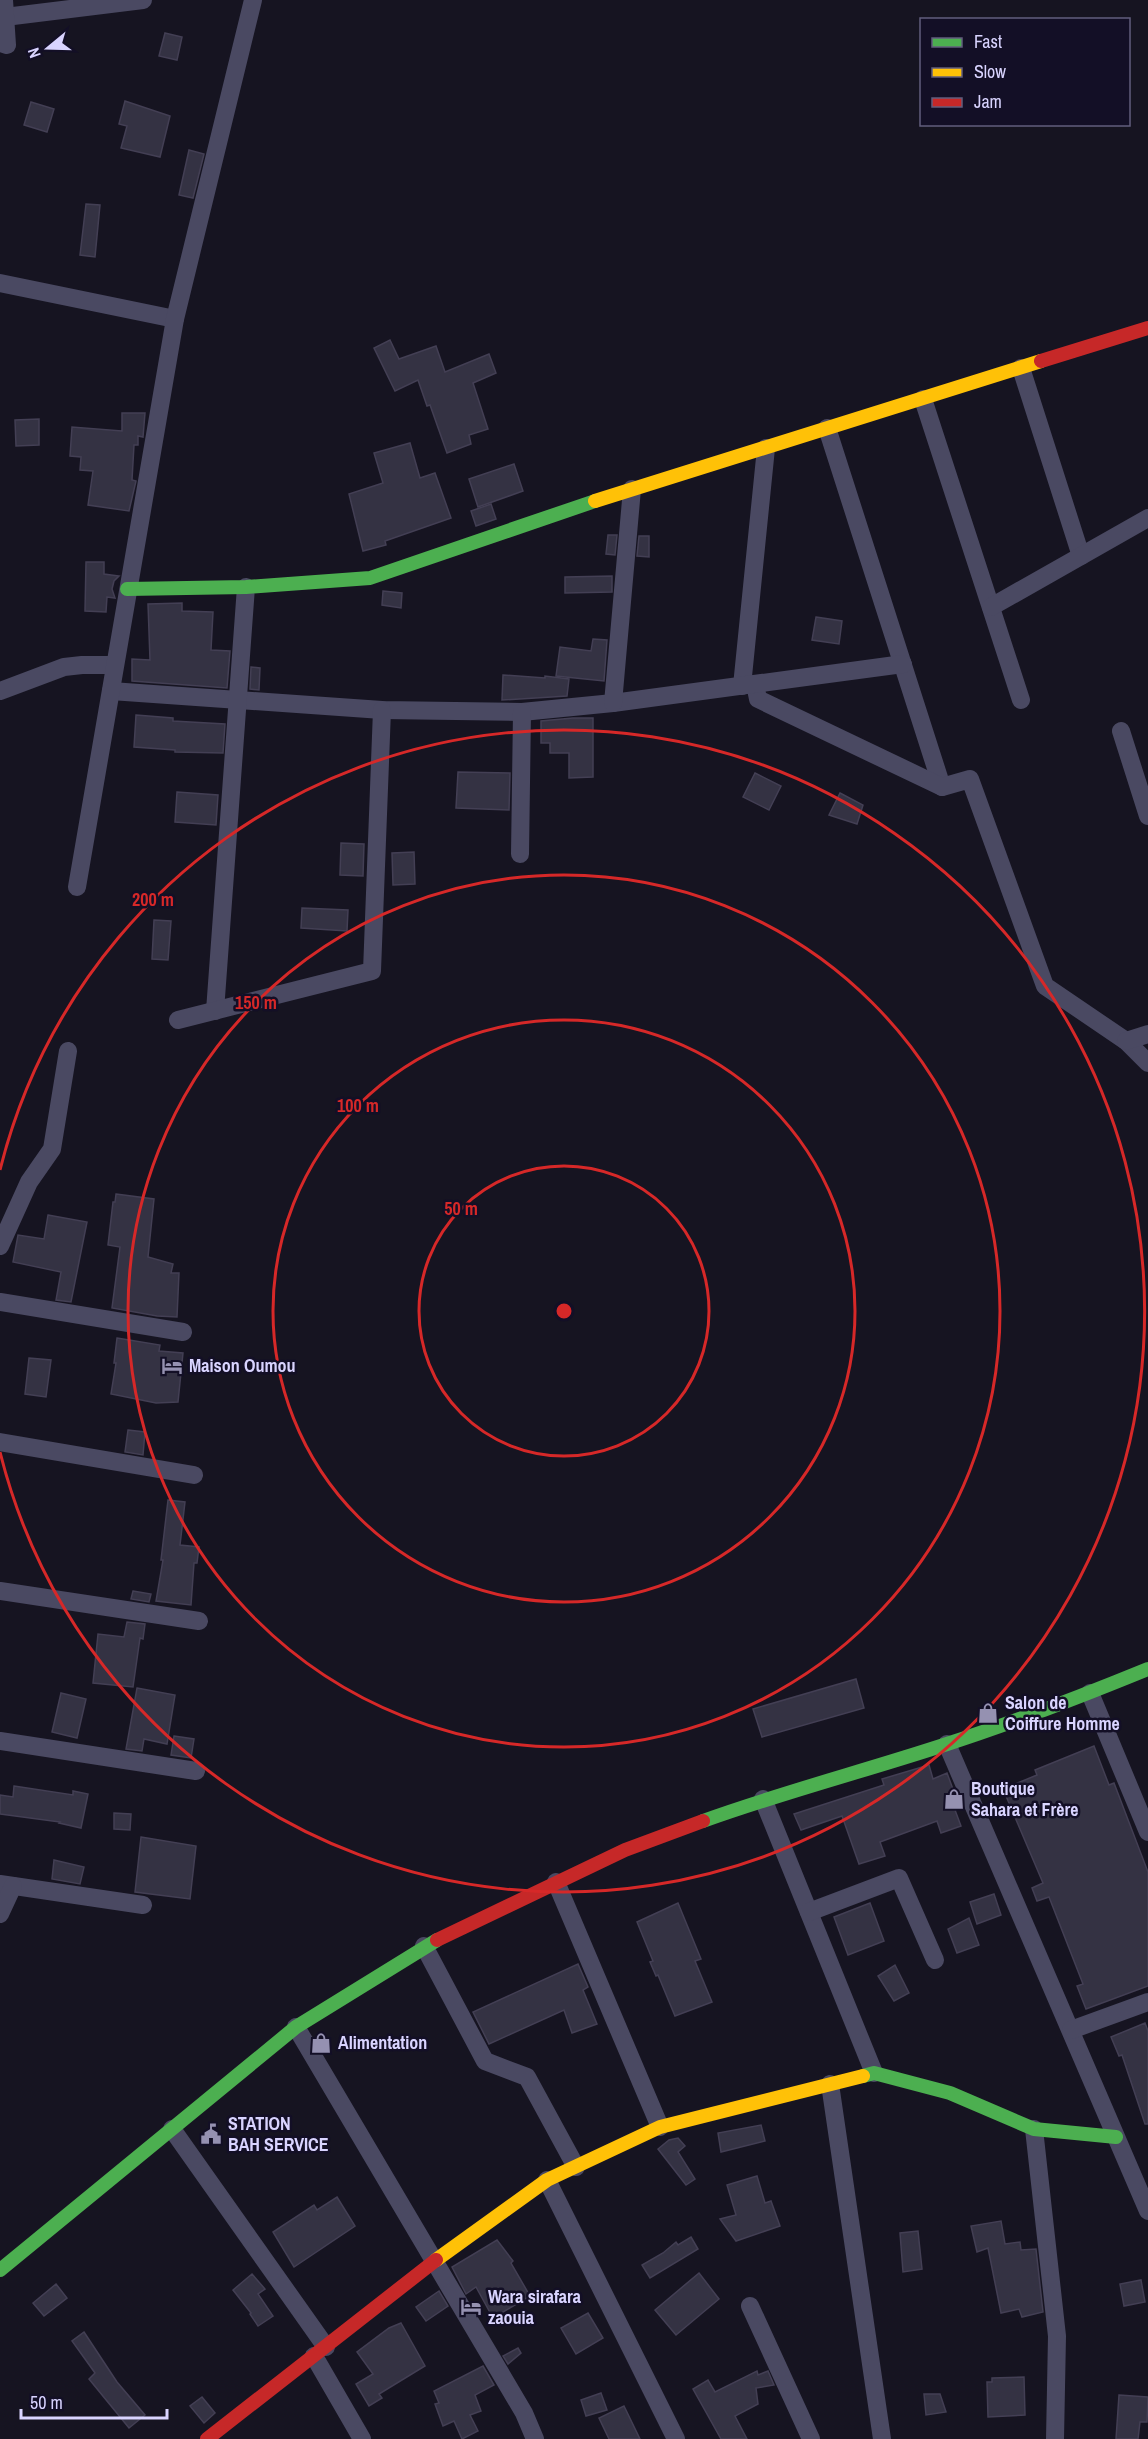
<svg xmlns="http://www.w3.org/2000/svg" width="1148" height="2439" font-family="'Archivo Narrow',sans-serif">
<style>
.building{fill:#343243;stroke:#433f54;stroke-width:1.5}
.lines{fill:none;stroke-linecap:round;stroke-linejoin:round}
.street{stroke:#4a4962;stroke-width:18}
.fast{stroke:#4caf50;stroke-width:14}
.slow{stroke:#ffc107;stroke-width:14}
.jam{stroke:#c62828;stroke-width:14}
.ring{fill:none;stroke:#d62828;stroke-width:3}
.labels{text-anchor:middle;stroke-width:5;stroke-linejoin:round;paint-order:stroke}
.poi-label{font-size:18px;font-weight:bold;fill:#d9d4ff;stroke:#130f26;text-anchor:start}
.centre{fill:#d62828;stroke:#130f26;stroke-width:3}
.ring-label{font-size:18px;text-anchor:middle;font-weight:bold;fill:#d62828;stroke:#130f26;stroke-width:5;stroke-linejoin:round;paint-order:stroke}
</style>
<rect width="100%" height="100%" fill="#161421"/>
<g class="building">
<path d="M165,33l17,4 -5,23 -18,-4z"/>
<path d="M125,101l45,15 -10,41 -39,-9 6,-22 -8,-2z"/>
<path d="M31,102l23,7 -7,23 -23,-7z"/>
<path d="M189,150l15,4 -11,44 -14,-3z"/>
<path d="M86,204l14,1 -5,52 -15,-2z"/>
<path d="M390,340l9,19 37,-13 9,26 44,-18 7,19 -23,10 15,46 -19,6 2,9 -24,9 -17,-48 -3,1 -9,-26 -23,11 -21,-43z"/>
<path d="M122,413h23l-2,24 -5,-1v9h-4l-2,35 4,1 -7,30 -41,-6 5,-34 -13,-1 1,-13 -11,-1 2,-29 50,4z"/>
<path d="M39,419v26l-23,1 -1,-26z"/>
<path d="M410,443l10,35 15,-5 16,45 -66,23 1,4 -23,6 -14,-57 34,-11 -9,-30z"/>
<path d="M514,464l9,27 -45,16 -9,-28z"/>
<path d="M491,504l5,15 -20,7 -5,-15z"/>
<path d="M608,535h9l-2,20 -9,-1z"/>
<path d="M639,536h10v21l-12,-1z"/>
<path d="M86,562h18v12l15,2 -5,5 -2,8 3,9 -8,-1 -1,15 -21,-1z"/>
<path d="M612,576v16l-47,1v-16z"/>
<path d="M383,591l19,2 -1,15 -19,-3z"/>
<path d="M182,603v8l31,1 -2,38 19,1 -3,37 -95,-7v-22l18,1 -2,-56z"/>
<path d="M816,617l26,4 -3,23 -27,-4z"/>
<path d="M593,639l14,1 -3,41 -48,-5 4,-29 31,4z"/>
<path d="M251,667l9,1 -1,22 -9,-1z"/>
<path d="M503,675l42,3v-2l24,3 -2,17 -65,4z"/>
<path d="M136,715l37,3v3l52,3 -2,29 -48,-1v-2l-41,-3z"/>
<path d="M573,718h20v59l-24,1v-25h-19v-10h-9v-22z"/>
<path d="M458,772l52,1 -1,37 -53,-2z"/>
<path d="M755,773l26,13 -12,24 -26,-13z"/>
<path d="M177,792l41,3 -2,30 -41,-3z"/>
<path d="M840,793l23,12 -6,19 -28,-9z"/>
<path d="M341,843l23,1 -1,32 -23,-1z"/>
<path d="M414,852l1,32 -22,1 -1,-32z"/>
<path d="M302,908l46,2 -1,21 -46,-3z"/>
<path d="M154,920l17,1 -3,39 -16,-1z"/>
<path d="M116,1194l38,5 -6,58 25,7 -2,9h8l-2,44 -20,-1 -45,-8 8,-61 -12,-2 5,-43h2z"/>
<path d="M48,1215l39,7 -16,80 -15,-2 5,-28 -48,-10 5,-27 26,4z"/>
<path d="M117,1338l43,7 -1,6 24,2 -5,49 -22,1 -45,-9 5,-31h-2z"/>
<path d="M29,1358l22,2 -5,37 -21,-3z"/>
<path d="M128,1430l17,2 -2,23 -18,-3z"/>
<path d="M168,1500l17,2 -5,43 19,2 -2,16h-3l-3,42 -35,-4 7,-41h-2z"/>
<path d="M133,1591l18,3 -2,8 -18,-3z"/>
<path d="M127,1622l18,2 -2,15 -3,-1 -7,49 -40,-4 5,-49 26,3z"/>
<path d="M856,1679l8,29 -102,29 -9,-28z"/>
<path d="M137,1688l38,7 -8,49 -23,-5 -2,12 -16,-2z"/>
<path d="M61,1693l25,6 -9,39 -25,-6z"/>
<path d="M174,1736l20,3 -3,19 -20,-3z"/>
<path d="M1094,1746l15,39 5,-2 34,89v114l-62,23 -9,-23 6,-2 -34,-87 -12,4 -5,-13 11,-5 -40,-94 34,-14 -2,-5z"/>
<path d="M929,1765l4,14 14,-6 13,35 -5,2 6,16 -20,7 -4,-12 -57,21 5,14 -26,8 -17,-48 -41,14 -7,-16 90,-29 -2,-6z"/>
<path d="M14,1786l59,9v-4l15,3 -7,34 -22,-5 1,-1 -60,-8v-19l13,2z"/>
<path d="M114,1813l17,1 -1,16 -16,-1z"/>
<path d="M141,1837l55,9 -6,53 -55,-7z"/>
<path d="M54,1860l30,7 -4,17 -28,-5z"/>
<path d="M994,1894l7,21 -24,9 -7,-22z"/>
<path d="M678,1903l23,56 -6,2 17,41 -37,14 -17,-41 -2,1 -6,-14 3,-1 -16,-39z"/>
<path d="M870,1903l14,38 -36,14 -14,-38z"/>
<path d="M969,1918l10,27 -22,8 -9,-24z"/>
<path d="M578,1964l10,23 -5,3 14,34 -25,9 -8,-23 -75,34 -16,-32z"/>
<path d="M895,1965l14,28 -15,8 -16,-25z"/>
<path d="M1145,2023l3,8v93h-3l-23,-69 -3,1 -8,-19z"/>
<path d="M761,2125l4,16 -44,11 -3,-19z"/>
<path d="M678,2138l7,8 -7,6 17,27 -9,6 -28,-36 11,-9z"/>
<path d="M757,2176l8,27 6,-2 9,25 -44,15 -16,-22 16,-4 -9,-30z"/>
<path d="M337,2197l18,29 -61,41 -21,-35 41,-27 3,5z"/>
<path d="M1001,2221l4,23 15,-2 1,8 15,-1 7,63 -21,5 -3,-8 -18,4 -13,-65 -11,4 -6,-26z"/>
<path d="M918,2231l4,38 -19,3 -3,-39z"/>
<path d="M691,2237l7,12 -48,29 -8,-13 21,-12 13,-11 2,3z"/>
<path d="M497,2240l16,21 -2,2 19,33 -37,22 -17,-31 -10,7 -14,-27z"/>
<path d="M699,2273l20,26 -43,36 -21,-25z"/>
<path d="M252,2274l13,15 -7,5 15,22 -15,10 -8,-12 1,-1 -18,-23z"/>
<path d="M1141,2280l4,22 -21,4 -4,-22z"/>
<path d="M56,2284l11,14 -23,18 -11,-13z"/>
<path d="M439,2291l9,15 -22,15 -10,-14z"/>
<path d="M588,2313l15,25 -27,16 -15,-26z"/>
<path d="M401,2323l24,43 -46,28 3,4 -13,8 -13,-22 17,-10 -16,-22 32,-24z"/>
<path d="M84,2332l33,50 28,33 -16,13 -40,-49 6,-6 -23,-32z"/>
<path d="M518,2348l3,5 -13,11 -5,-8z"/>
<path d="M483,2366l11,19 -19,10 6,16 -11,4 8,16 -16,8 -8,-18 -11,5 -8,-22 4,-1 -5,-12z"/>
<path d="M757,2371l1,4 10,-4 6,14 -18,3 2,16 -23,12 12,23h-26l-28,-50 15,-9 7,12z"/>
<path d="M1024,2377l1,38 -37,2 -1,-35h5v-4z"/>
<path d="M601,2393l6,17 -21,6 -5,-16z"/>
<path d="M924,2394h16l6,18 -20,3z"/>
<path d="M1119,2395l29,2 -1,25h-7l-2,17h-22z"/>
<path d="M202,2397l13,16 -11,10 -14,-17z"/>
<path d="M624,2406l16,33h-31l-10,-21z"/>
</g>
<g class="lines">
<g class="street">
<path d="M5,17l138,-17"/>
<path d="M0,43l7,2 -3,-45"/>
<path d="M0,283l175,36"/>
<path d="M1021,368l60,188"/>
<path d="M923,399l98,301"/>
<path d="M827,428l115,359"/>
<path d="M991,607l157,-89"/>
<path d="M755,684l3,15 184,88 28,-8 75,207 81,55 22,22"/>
<path d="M742,686l24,-238"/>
<path d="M0,691l64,-24 18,-2h32"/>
<path d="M111,691l271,19 140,2 91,-9 290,-39"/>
<path d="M613,703l19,-214"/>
<path d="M1121,731l27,85"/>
<path d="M520,854l2,-142"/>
<path d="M77,887l98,-568 78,-319"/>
<path d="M215,1011l31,-424"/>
<path d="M178,1020l194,-49 10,-261"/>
<path d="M1126,1041l22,-7"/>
<path d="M0,1246l29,-64 23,-33 16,-98"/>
<path d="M0,1302l183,30"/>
<path d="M0,1442l194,33"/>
<path d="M0,1591l199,30"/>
<path d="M1090,1693l58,139"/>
<path d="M0,1741l196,30"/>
<path d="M947,1744l201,467"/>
<path d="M763,1799l111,274"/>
<path d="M556,1882l104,245"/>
<path d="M0,1884l143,21"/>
<path d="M809,1912l90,-34 36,82"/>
<path d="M0,1914l13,-28"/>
<path d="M424,1946l61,115 42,16 49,90"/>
<path d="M296,2027l228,386 11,26"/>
<path d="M1071,2030l77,-28"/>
<path d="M830,2084l52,355"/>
<path d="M172,2129l154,218"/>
<path d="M1034,2129l23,207 -2,103"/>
<path d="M547,2180l129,259"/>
<path d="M750,2306l61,133"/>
<path d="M314,2356l48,83"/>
</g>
<g class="fast">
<path d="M127,589l119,-2 124,-9 225,-77"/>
<path d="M703,1821c80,-29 162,-50 244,-77 68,-22 135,-48 201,-75"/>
<path d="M863,2076l11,-3 76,20 84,36 82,8"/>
<path d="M0,2270l296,-243 141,-87"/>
</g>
<g class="slow">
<path d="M595,501l446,-140"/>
<path d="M436,2260l111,-80 113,-53 203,-51"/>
</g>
<g class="jam">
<path d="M1041,361l107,-33"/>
<path d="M437,1940l188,-90 78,-29"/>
<path d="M207,2439l229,-179"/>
</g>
</g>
<g class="ring">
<circle cx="564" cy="1311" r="145"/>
<circle cx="564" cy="1311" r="291"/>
<circle cx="564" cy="1311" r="436"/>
<path d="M0 1170A581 581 0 1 1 0 1452"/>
</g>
<defs>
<g id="hotel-bare" transform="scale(1.62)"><path d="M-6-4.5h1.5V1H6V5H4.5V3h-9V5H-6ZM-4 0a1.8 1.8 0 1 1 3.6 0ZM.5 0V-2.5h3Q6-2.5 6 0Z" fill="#9591b1" stroke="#130f26" stroke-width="2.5" paint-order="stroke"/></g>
<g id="shop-bare" transform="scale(1.62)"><path d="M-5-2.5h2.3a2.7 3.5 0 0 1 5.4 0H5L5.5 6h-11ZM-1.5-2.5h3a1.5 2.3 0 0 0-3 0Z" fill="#9591b1" stroke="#130f26" stroke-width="2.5" paint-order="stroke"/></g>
<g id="civic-bare" transform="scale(1.62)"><path d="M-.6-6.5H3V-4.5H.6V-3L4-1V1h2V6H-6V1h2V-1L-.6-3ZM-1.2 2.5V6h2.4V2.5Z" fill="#9591b1" stroke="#130f26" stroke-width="2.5" paint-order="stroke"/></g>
</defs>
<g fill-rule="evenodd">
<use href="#hotel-bare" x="172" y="1366"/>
<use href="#shop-bare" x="988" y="1713"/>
<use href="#shop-bare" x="954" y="1799"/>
<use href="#shop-bare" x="321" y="2043"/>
<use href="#civic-bare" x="211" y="2134"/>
<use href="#hotel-bare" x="471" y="2307"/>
</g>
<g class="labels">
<g class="poi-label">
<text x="189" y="1372">Maison Oumou</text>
<text x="1005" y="1709">Salon de<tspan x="1005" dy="21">Coiffure Homme</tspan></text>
<text x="971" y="1795">Boutique<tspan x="971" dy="21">Sahara et Frère</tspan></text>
<text x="338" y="2049">Alimentation</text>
<text x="228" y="2130">STATION<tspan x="228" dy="21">BAH SERVICE</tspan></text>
<text x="488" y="2303">Wara sirafara<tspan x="488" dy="21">zaouia</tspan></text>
</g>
</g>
<circle cx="564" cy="1311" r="9" class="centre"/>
<g class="ring-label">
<text x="153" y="906">200 m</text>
<text x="256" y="1009">150 m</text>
<text x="358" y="1112">100 m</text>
<text x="461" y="1215">50 m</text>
</g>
<rect x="920" y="18" width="210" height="108" fill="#130f26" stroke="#625e7d" stroke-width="1.5"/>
<rect x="932" y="38" width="30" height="9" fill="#4caf50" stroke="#625e7d" stroke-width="1.5"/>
<text x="974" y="48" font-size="18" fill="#d9d4ff">Fast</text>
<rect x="932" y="68" width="30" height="9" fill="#ffc107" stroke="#625e7d" stroke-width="1.5"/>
<text x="974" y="78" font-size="18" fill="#d9d4ff">Slow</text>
<rect x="932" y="98" width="30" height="9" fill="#c62828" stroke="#625e7d" stroke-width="1.5"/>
<text x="974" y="108" font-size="18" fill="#d9d4ff">Jam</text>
<g transform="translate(48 48) rotate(251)" stroke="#130f26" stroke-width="4.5" paint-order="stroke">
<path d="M0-4.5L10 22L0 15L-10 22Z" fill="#d9d4ff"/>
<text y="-9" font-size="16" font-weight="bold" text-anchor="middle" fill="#d9d4ff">N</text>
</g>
<path d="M21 2409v9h146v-9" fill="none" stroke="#d9d4ff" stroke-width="3"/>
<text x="30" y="2409" font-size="18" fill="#d9d4ff" stroke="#130f26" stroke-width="4.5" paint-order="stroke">50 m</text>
</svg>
